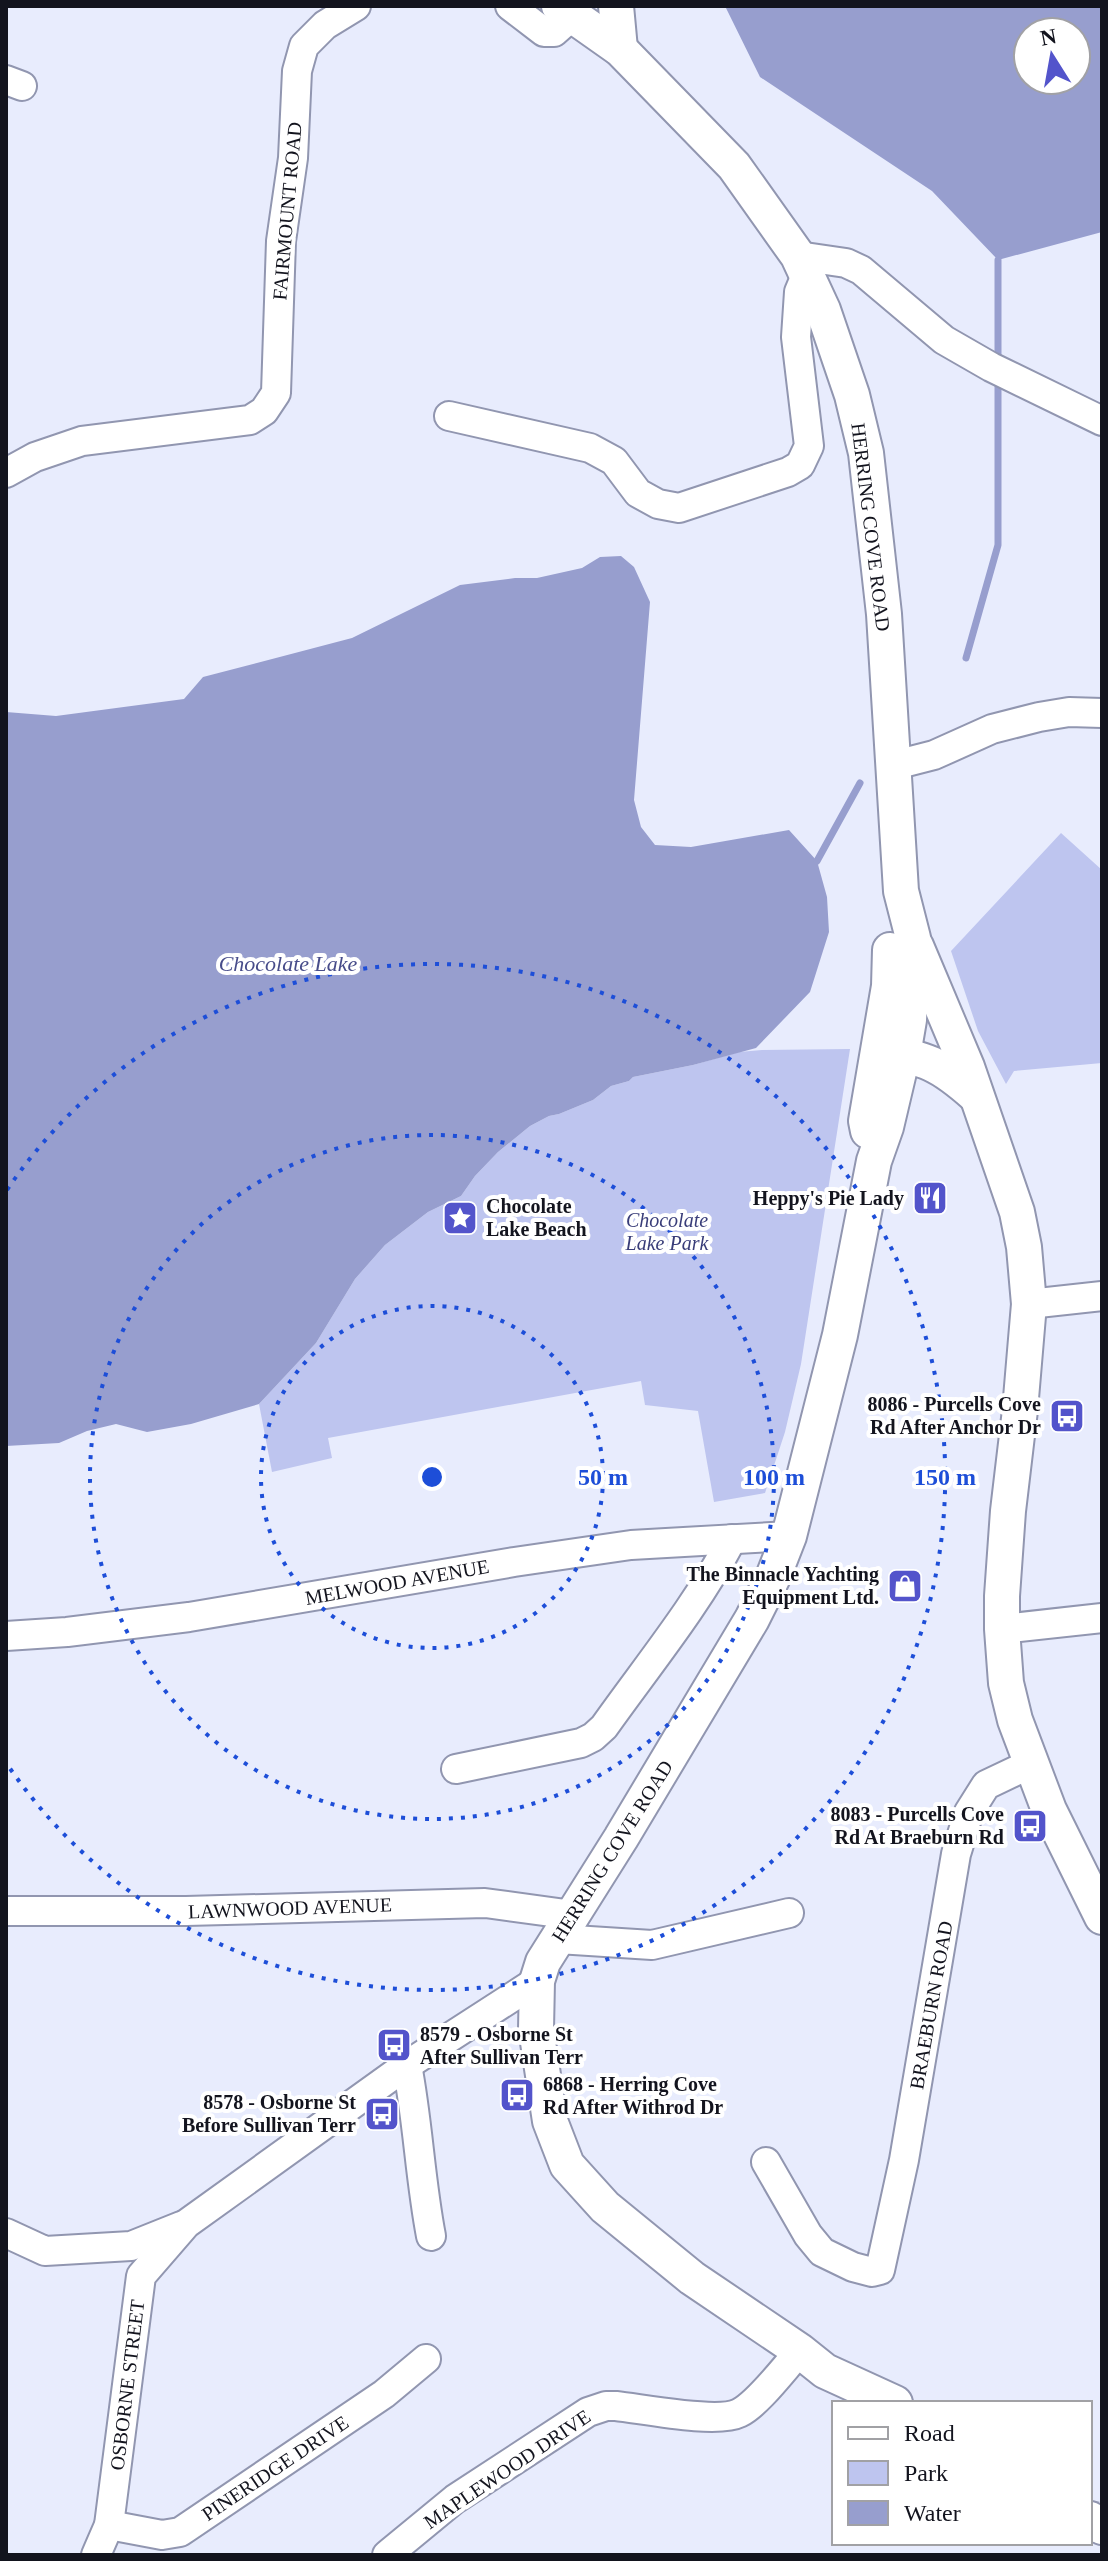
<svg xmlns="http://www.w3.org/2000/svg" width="1108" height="2561" font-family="'Times New Roman',serif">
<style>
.green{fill:#bec5ef}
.water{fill:#979ece;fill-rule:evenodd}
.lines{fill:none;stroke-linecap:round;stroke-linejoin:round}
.stream{stroke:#979ece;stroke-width:7}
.minor-casing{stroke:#9196b0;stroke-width:32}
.major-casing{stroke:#9196b0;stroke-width:38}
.minor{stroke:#fff;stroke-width:28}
.major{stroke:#fff;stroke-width:34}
.ring{fill:none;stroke:#1d4ed8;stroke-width:4;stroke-dasharray:4 8}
.labels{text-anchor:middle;stroke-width:8;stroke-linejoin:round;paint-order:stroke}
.street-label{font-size:20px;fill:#13141e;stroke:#fff}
.poi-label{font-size:20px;font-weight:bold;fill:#13141e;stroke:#fff;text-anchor:end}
.park-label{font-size:20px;font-style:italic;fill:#393d79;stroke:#fff}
.water-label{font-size:22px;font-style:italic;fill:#474c8a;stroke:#fff}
.centre{fill:#1d4ed8;stroke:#fff;stroke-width:4}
.ring-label{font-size:24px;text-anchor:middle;font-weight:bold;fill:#1d4ed8;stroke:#fff;stroke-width:8;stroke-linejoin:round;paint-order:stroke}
</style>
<rect width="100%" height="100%" fill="#e8ecfd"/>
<g class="green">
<path d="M1061,833l41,37v193l-88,8 -8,13 -28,-53 -27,-80z"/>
<path d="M850,1049l-49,315 -16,68 -20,61 -51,9 -16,-91 -53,-6 -4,-24 -313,57 4,20 -60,14 -13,-68 57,-61 39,-64 30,-34 43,-33 33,-16 14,-20 23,-24 32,-26 19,-10 10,-2 34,-14 18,-14 18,-5 4,-4 60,-12 46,-13 23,-2z"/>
</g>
<g class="water">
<path d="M725,6h377v226l-104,28 -66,-69 -172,-114zM1028,32h48v48h-48z"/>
<path d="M621,556l13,11 16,35 -16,198 7,27 14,18 36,2 98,-17 28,31 10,36 2,35 -19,60 -54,56 -63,17 -60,12 -4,4 -18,5 -18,14 -34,14 -10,2 -19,10 -32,26 -23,24 -14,20 -33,16 -43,33 -30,34 -39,64 -57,61 -68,20 -44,8 -31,-8 -29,7 -28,12 -53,3v-734l50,4 128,-17 19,-22 149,-39 108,-53 55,-7h22l45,-10 18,-11z"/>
</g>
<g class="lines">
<g class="stream">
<path d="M998,364v-104"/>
<path d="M966,658l32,-113v-168"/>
<path d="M817,861l43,-78"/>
</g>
<g class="minor-casing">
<g id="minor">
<path d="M510,6l34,26h10l18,-16"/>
<path d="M6,80l16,6"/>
<path d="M798,256l48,7 15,7 83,70 47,27 111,54"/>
<path d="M449,416l141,32 24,13 24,32 20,11 21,4 109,-36 12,-7 9,-19 -13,-109 3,-45 8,-19"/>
<path d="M6,473l29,-16 47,-16 168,-21 14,-9 12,-18 5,-152 12,-83 4,-87 7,-25 21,-21 31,-19"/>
<path d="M895,765l39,-10 58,-26 47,-12 30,-5 33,1"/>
<path d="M1029,1304l73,-8"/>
<path d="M1002,1629l100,-11"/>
<path d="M6,1636l61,-4 122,-15 325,-55 117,-17 158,-9"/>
<path d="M456,1769l125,-26 12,-6 11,-10c44,-62 92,-120 128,-188"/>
<path d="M6,1911h180l299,-8 88,12"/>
<path d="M558,1939l94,6 137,-32"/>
<path d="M407,2065c11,57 13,114 24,171"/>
<path d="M766,2162l42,73 14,17 31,15 19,5 8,-2 24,-110 52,-306 13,-42 17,-27 44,-21"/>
<path d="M6,2233l39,18 86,-5 50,-20"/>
<path d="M109,2525l53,10 18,-3 204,-138 42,-35"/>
<path d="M96,2555l13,-30 32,-249 45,-52 221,-159 130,-84"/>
<path d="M387,2555l68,-56 133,-87 18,-6h10c27,3 101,18 123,7 19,-9 46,-46 61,-62"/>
</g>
</g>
<g class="major-casing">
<g id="major">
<path d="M559,6l61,43 114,117 64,90 25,54 29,85 14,58 18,161 17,277 12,47 -4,82 -6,35 -17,72 -12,34 -34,174 -51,201 -16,41 -21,42 -131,219 -78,124 -6,19 -1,48 14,92 17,44 38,42 87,71 108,73 25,20 70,32"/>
<path d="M616,6l4,43"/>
<path d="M916,946l51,121 50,145 7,35 5,57 -9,106 -12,101 -6,85v33l4,54 9,37 34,90 53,107"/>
<path d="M880,1051c46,7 60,13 95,44"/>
<path d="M868,1131l-2,-10 23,-135 1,-36"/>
<path d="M1090,2519l12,8"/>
</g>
</g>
<use href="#minor" class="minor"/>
<use href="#major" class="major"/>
</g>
<g class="ring">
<circle cx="432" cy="1477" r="171"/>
<circle cx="432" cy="1477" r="342"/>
<path d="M7 1190A513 513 0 1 1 7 1764"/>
</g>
<defs>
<g id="restaurant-square" transform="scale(1.8)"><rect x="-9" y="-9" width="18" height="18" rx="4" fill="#5354cb" stroke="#fff"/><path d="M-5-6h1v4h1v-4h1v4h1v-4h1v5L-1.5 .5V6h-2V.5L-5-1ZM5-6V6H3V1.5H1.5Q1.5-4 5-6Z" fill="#fff"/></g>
<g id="sight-square" transform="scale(1.8)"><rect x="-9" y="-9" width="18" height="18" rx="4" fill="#5354cb" stroke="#fff"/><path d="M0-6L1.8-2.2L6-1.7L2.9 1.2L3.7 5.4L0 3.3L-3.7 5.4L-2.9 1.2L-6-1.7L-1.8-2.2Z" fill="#fff"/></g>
<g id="bus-square" transform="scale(1.8)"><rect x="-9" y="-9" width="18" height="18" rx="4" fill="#5354cb" stroke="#fff"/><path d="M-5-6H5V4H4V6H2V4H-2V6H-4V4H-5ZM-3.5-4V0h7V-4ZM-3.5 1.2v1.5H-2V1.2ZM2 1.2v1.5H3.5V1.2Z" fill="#fff"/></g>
<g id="shop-square" transform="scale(1.8)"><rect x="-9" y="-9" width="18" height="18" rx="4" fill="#5354cb" stroke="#fff"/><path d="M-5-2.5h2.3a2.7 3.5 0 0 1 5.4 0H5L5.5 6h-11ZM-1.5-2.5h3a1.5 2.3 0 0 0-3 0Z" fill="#fff"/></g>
</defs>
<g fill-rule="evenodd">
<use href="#restaurant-square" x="930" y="1198"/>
<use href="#sight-square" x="460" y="1218"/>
<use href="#bus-square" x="1067" y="1416"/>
<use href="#shop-square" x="905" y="1586"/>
<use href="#bus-square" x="1030" y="1826"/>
<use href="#bus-square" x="394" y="2045"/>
<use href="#bus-square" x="517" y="2095"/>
<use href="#bus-square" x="382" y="2114"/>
</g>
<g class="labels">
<g class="street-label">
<text transform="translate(287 211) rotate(-85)" y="7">FAIRMOUNT ROAD</text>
<text transform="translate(871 527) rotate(83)" y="7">HERRING COVE ROAD</text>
<text transform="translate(397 1582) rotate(-10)" y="7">MELWOOD AVENUE</text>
<text transform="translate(612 1851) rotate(-58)" y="7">HERRING COVE ROAD</text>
<text transform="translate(290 1908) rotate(-2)" y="7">LAWNWOOD AVENUE</text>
<text transform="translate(931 2005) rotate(-80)" y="7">BRAEBURN ROAD</text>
<text transform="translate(127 2385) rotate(-83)" y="7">OSBORNE STREET</text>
<text transform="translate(275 2468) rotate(-34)" y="7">PINERIDGE DRIVE</text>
<text transform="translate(507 2469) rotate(-34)" y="7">MAPLEWOOD DRIVE</text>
</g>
<g class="poi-label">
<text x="904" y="1205">Heppy's Pie Lady</text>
<text x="486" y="1213" text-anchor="start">Chocolate<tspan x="486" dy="23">Lake Beach</tspan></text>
<text x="1041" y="1411">8086 - Purcells Cove<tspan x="1041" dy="23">Rd After Anchor Dr</tspan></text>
<text x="879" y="1581">The Binnacle Yachting<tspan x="879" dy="23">Equipment Ltd.</tspan></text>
<text x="1004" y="1821">8083 - Purcells Cove<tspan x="1004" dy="23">Rd At Braeburn Rd</tspan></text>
<text x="420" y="2041" text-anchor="start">8579 - Osborne St<tspan x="420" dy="23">After Sullivan Terr</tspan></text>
<text x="543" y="2091" text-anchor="start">6868 - Herring Cove<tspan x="543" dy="23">Rd After Withrod Dr</tspan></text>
<text x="356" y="2109">8578 - Osborne St<tspan x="356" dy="23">Before Sullivan Terr</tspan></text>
</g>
<g class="park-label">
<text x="667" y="1227">Chocolate<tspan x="667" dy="23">Lake Park</tspan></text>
</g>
<g class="water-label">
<text x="288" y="971">Chocolate Lake</text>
</g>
</g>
<circle cx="432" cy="1477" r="12" class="centre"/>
<g class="ring-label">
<text x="603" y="1485">50 m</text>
<text x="774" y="1485">100 m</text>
<text x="945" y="1485">150 m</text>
</g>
<rect width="1108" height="2561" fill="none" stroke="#13141e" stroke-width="16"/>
<rect x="832" y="2401" width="260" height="144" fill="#ffffff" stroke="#a1a1a5" stroke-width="2"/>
<rect x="848" y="2427" width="40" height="12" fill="#ffffff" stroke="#a1a1a5" stroke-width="2"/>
<text x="904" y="2441" font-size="24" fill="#13141e">Road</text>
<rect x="848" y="2461" width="40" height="24" fill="#bec5ef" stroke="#a1a1a5" stroke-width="2"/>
<text x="904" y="2481" font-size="24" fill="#13141e">Park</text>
<rect x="848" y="2501" width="40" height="24" fill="#979ece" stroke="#a1a1a5" stroke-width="2"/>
<text x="904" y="2521" font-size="24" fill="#13141e">Water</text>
<g transform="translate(1052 56) rotate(349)"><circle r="38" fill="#ffffff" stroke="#a1a1a5" stroke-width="2"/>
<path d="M0-6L14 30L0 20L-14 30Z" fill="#5354cb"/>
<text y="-12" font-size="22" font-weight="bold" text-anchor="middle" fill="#13141e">N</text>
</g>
</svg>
